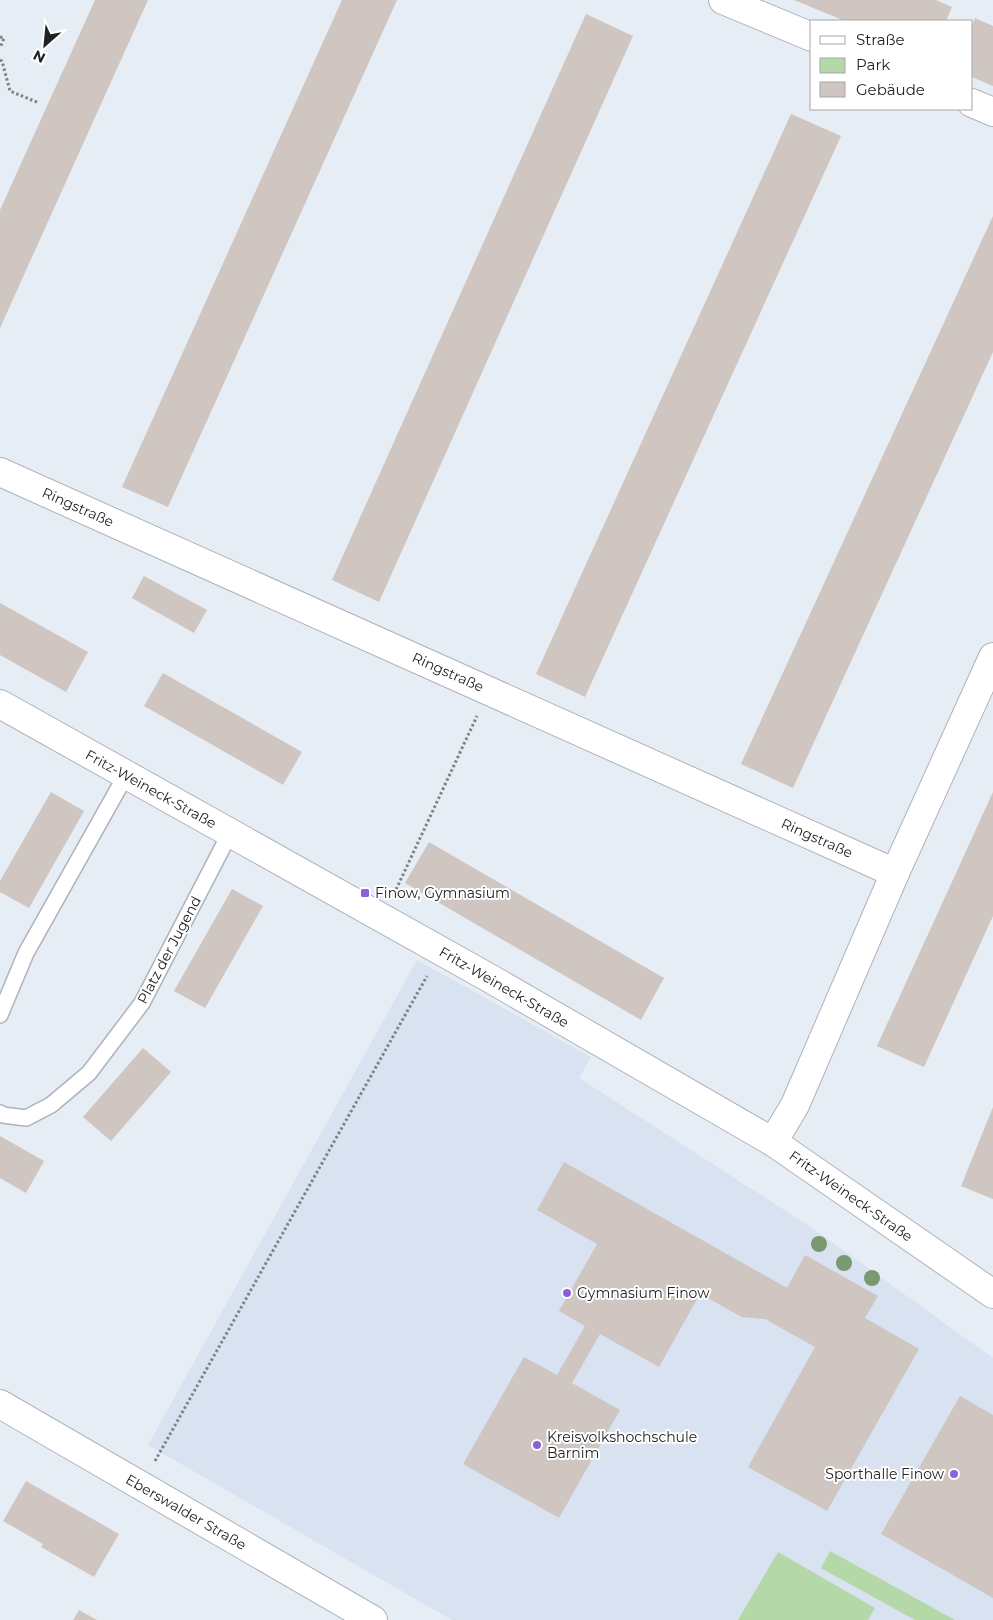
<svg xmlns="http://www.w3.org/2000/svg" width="993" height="1620" font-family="Montserrat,sans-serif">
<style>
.built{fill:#d8e2f1}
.green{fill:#b5d8a9}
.building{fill:#cfc5c1}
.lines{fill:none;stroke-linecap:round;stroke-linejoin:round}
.service-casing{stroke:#aeb3bb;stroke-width:18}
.minor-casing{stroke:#aeb3bb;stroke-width:30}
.primary-casing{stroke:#aeb3bb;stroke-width:30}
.path{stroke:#7e8287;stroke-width:3;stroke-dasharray:2.5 2.5;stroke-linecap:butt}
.service{stroke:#fff;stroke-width:15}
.minor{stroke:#fff;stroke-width:28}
.primary{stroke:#fff;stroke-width:28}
.tree{fill:#79996e}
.poi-dot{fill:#8d5fd9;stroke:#fff;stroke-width:2}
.labels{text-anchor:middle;stroke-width:4;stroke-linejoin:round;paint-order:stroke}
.street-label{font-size:14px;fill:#202325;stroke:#fff}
.poi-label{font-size:14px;fill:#202325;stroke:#fff;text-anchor:start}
</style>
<rect width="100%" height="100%" fill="#e7edf5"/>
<path class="built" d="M417,960l174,97 -12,21 233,150 181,130v262h-541l-304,-175z"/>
<g class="green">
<path d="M830,1551l125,69h-40l-94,-52z"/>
<path d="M778,1552l97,56 -7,12h-130z"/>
</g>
<g class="building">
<path d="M95,0h53l-148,328v-118z"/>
<path d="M342,0h55l-229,507 -46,-20z"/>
<path d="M794,0h142l16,7 -6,14h-101z"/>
<path d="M586,14l47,22 -254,566 -47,-22z"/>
<path d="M975,18l18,8v60l-21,-9v-51z"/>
<path d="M791,114l50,22 -256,561 -49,-23z"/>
<path d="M993,216v136l-200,436 -52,-24z"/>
<path d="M144,576l63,34 -13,23 -62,-35z"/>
<path d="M0,603l88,49 -22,40 -66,-37z"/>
<path d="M163,673l139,79 -19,33 -139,-79z"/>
<path d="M51,792l33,19 -55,97 -29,-16v-11z"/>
<path d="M993,792v124l-69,151 -47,-21z"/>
<path d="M429,842l235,136 -23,42 -236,-137z"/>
<path d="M232,889l31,17 -58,102 -31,-17z"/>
<path d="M143,1048l28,24 -60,69 -28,-24z"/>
<path d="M993,1107v92l-32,-13z"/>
<path d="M0,1136l44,25 -18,32 -26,-15z"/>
<path d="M564,1162l223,126 18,-33 73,41 -13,22 54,31 -92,162 -79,-44 67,-120 -50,-28 -23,-2 -42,-23 -41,73 -59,-33 -28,49 48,27 -61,108 -96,-54 61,-107 33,18 28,-49 -26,-15 38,-67 -60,-34z"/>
<path d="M960,1396l33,19v183l-112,-64z"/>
<path d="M26,1481l93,53 -25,43 -53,-30 2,-3 -40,-23z"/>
<path d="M79,1610l18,10h-24z"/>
</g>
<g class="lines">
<g class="service-casing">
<g id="service">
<path d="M0,1015l26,-62 100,-178"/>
<path d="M0,1113l3,2 23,3 25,-13 38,-32 53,-70 88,-170"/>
</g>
</g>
<g class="minor-casing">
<g id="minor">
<path d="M723,0l89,37"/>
<path d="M972,103l21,9"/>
<path d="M0,472l895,401"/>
<path d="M0,704l491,275 282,163 220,152"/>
<path d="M773,1142l22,-37 100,-232 98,-216"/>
</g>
</g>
<g class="primary-casing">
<path id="primary" d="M0,1404l373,216"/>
</g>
<g class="path">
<path d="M0,37l4,1 -4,10"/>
<path d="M0,60l2,1 8,30 29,12"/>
<path d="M394,894l83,-178"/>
<path d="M155,1461l272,-485"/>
</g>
<use href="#service" class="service"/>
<use href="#minor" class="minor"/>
<use href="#primary" class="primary"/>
</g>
<g class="tree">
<circle cx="819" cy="1244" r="8"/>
<circle cx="844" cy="1263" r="8"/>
<circle cx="872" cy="1278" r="8"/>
</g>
<g class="poi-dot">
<rect x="360" y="888" width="10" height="10" rx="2.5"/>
<circle cx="567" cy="1293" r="5"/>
<circle cx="537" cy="1445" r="5"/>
<circle cx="954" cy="1474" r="5"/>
</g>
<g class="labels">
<g class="street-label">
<text transform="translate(78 507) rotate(24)" y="5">Ringstraße</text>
<text transform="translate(448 672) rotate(24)" y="5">Ringstraße</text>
<text transform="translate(151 789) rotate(29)" y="5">Fritz-Weineck-Straße</text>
<text transform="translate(817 838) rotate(24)" y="5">Ringstraße</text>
<text transform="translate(169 950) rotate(-62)" y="5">Platz der Jugend</text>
<text transform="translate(504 987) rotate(30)" y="5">Fritz-Weineck-Straße</text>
<text transform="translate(851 1196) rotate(35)" y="5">Fritz-Weineck-Straße</text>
<text transform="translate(186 1512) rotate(30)" y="5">Eberswalder Straße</text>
</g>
<g class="poi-label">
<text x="375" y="898">Finow, Gymnasium</text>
<text x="577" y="1298">Gymnasium Finow</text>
<text x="547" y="1442">Kreisvolkshochschule<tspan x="547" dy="16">Barnim</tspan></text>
<text x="944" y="1479" text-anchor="end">Sporthalle Finow</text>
</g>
</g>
<rect x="810" y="20" width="162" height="90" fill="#ffffff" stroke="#a6a7a8"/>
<rect x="820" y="36" width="25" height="8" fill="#ffffff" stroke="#a6a7a8"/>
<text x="856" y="45" font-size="15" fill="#202325">Straße</text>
<rect x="820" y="58" width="25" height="15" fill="#b5d8a9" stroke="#a6a7a8"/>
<text x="856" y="70" font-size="15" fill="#202325">Park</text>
<rect x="820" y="82" width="25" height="15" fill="#cfc5c1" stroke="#a6a7a8"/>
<text x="856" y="95" font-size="15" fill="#202325">Gebäude</text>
<g transform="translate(45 45) rotate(207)" stroke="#ffffff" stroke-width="4" paint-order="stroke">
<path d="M0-4L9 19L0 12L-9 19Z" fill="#202325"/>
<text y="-8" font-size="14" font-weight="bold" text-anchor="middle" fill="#202325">N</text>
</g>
</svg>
